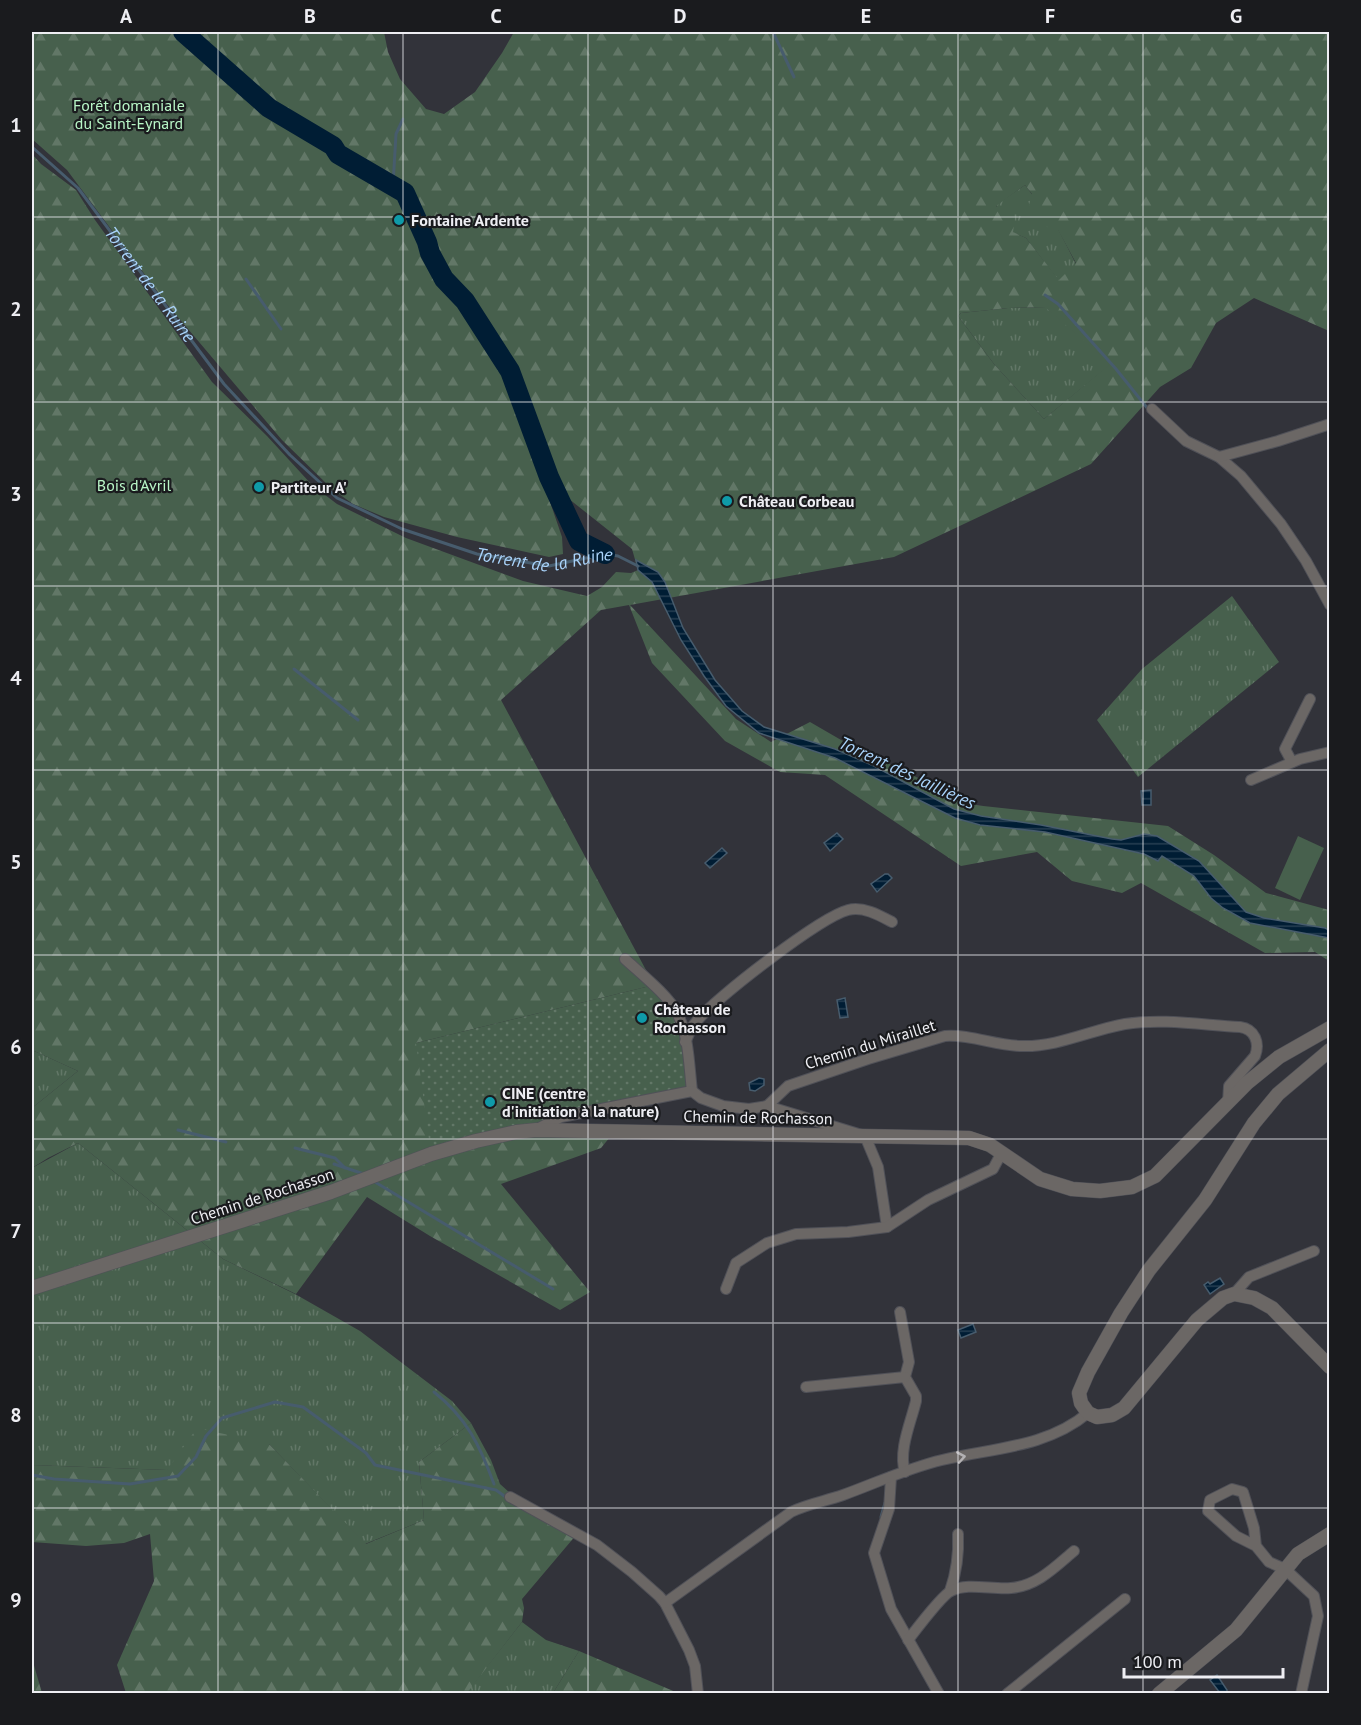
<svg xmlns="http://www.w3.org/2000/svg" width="1361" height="1725" font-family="'PT Sans',sans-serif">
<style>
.grass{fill:url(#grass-tufts)}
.forest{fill:url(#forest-firs);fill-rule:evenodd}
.park{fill:url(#park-dots)}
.pitch{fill:#47604d}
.water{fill:url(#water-rules);stroke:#475c6d;stroke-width:1.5}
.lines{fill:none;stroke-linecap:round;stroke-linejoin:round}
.stream{stroke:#475c6d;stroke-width:3}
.river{stroke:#001d34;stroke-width:20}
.minor-casing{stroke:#505158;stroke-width:12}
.tertiary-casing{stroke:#505158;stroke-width:15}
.minor{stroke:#6b6765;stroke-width:10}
.tertiary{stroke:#6b6765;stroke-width:14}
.oneway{stroke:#b3b1b3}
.grid{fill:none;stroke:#eeeef3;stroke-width:1.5;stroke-opacity:0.55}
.culture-dot{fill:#0f9aa8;stroke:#1a1b1e;stroke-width:2}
.labels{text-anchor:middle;stroke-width:4.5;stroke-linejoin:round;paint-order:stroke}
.park-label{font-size:16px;fill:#b9f6c7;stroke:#1a1b1e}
.poi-label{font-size:16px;font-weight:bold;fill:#eeeef3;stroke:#1a1b1e;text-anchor:start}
.street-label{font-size:16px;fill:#eeeef3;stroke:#1a1b1e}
.water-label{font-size:18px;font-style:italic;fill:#a9d3fa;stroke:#1a1b1e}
.neatline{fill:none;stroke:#eeeef3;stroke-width:2}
.grid-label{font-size:20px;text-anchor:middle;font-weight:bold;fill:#eeeef3}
</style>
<defs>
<pattern id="grass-tufts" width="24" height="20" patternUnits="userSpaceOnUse" patternTransform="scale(1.5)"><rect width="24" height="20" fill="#47604d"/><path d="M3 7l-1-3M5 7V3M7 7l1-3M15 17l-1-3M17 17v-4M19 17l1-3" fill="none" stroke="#627767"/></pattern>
<pattern id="forest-firs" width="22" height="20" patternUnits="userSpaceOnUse" patternTransform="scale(1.5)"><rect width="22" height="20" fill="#47604d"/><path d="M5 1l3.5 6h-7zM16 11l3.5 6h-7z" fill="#627767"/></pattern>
<pattern id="park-dots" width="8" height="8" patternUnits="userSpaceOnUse" patternTransform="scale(1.5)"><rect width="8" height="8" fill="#47604d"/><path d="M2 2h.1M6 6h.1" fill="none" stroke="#627767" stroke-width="1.8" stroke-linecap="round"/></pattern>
<pattern id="water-rules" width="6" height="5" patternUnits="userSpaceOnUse" patternTransform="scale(1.5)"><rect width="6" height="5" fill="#001d34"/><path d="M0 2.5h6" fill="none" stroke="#263e52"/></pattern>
</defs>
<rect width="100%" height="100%" fill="#32333a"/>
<g class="grass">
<path d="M1025,185l33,44 18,35 -17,17 -33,-43 -14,-6 -16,-27z"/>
<path d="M1046,307l65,57 -67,55 -50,-55 -36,-48 3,-3 47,-5z"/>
<path d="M1232,596l47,66 -141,115 -41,-57 45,-51z"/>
<path d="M32,1050l46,21 -46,37z"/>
<path d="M78,1143l145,116 72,35 65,37 92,70 19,22 -52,39 5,58 -59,24 -96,-100 -102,26 -135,-5v-297z"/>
<path d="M522,1622l24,18 33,11 -26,42 -95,1 9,-2z"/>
</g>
<g class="forest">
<path d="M32,32h352l4,20 12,27 26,30 18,5 31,-22 27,-39 12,-21h815v299l-75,-33 -38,25 -25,45 -31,19 -69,77 -197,93 -264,48 106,114 35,23 39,-20 38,22 126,61 194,21 46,29 52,38 63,17v51l-14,-9 -50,1 -124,-70 -19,10 -50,-12 -35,-29 -76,14 -136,-91 -45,-3 -55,-31 -73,-78 -23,-58 -28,5 -100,90 153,285 -238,58 100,89 99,-1 -14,17 -100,36 89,108 -30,18 -130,-74 -63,-39 -71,97 -73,-35 -145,-116 -30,15 -16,10v-60l46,-37 -46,-21v-896l9,10 35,26 19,30 117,162 55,54 45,49 25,19 69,34 117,43 64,15 15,-9 14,-15 15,1 7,-3 -6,-21 -68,-54 -13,-26 -3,27 14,41 1,17 -14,3 -92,-20 -73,-20 -31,-13 -21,-15 -50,-49 -116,-137 -99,-133 -35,-31zM1025,185l7,9 -3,11 11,20 18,5 18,33 -17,17 -33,-42 -13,-6 2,-15 -19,-11zM1045,307l65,57 -66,55 -50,-55 -36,-48 3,-3 47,-5z"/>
<path d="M471,1423l20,37 9,24 19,17 58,33 -55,65 2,9 -2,14 -55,71h-341l-9,-28 37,-84 -4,-47 -26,9 -38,3 -54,-4v-77l135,5 30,-42 72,16 97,100 58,-24 -5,-58z"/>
<path d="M579,1651l99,42h-125z"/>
<path d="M32,1661l1,1 9,31h-10z"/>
</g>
<path class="park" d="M654,985l24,30 14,76 -261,63 -15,-111z"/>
<path class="pitch" d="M1298,836l26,12 -24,52 -25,-12z"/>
<g class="water">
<path d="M636,560l22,12 7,10 18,46 32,52 27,31 22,16 71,22 39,17 80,43 27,7 60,9 71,14 9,1 23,-6 13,2 42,25 47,51 18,6 61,10 4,2v8l-79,-15 -27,-15 -12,-10 -17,-22 -32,-20 -4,5 -14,-7 -99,-22 -65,-7 -25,-7 -120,-60 -76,-25 -33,-27 -22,-30 -23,-36 -29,-58 -14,-12z"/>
<path d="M1151,790v15h-9l-1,-14z"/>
<path d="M837,833l6,6 -13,12 -6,-8z"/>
<path d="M722,848l5,5 -17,15 -5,-5z"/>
<path d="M885,874h3l4,4 -15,14 -6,-8z"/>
<path d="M845,998l3,19 -8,1 -3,-18z"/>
<path d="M759,1078l5,1v6l-9,6 -5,-1 -1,-7z"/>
<path d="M1220,1278l4,6 -14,10 -6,-9 4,-3 2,2z"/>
<path d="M973,1324l3,8 -15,6 -3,-8z"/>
<path d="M1217,1675l10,15v3h-7l-10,-13z"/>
</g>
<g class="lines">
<g class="stream">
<path d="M773,32l21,45"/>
<path id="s1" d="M32,147l46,41 146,196 66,71 47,43 65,31 75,25 72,12 56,-12 13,2 20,10"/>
<path d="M393,185l3,-51 7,-15"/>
<path d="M246,279l35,50"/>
<path d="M1045,295l13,9 58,65 32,40"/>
<path d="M294,669l64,51"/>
<path d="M178,1130l48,12"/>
<path d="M295,1148l40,10 10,10"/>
<path d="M334,1164l30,10"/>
<path d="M375,1182l178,107"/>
<path d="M434,1392c33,26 46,54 60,92"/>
<path d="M32,1475l22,4 76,5 48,-8 18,-19 10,-21 16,-18 53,-16 28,5 63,46 9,12 121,25 11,8"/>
<path d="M881,1517l4,-14"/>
</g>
<path class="river" d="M183,32l86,76 64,38 5,8 67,39 22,49 3,11 14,26 21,22 45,70 39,106 30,64 26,13"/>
<g class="minor-casing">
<g id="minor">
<path d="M1152,409l34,32 33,16 22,19 40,48 25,37 24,44"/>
<path d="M1219,457l59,-16 52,-17"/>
<path d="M1292,762l-7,-13 25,-50"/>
<path d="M1251,780l49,-21 30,-7"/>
<path d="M625,959c15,14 44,37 52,54 12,22 12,53 15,78"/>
<path d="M685,1042c4,-7 6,-15 11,-20 19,-24 125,-105 152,-112 15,-4 31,5 44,12"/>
<path d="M767,1106l98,30 13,31 9,60"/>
<path d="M537,1129l24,-12 131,-26 9,7 22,8 26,3 18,-3 21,-20 80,-27 77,-23c26,-2 51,10 77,10 36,1 69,-16 103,-22 37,-6 78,1 115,3 15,2 20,16 15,29l-26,30 -1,17"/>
<path d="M726,1289l10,-26 31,-20 29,-9 52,-2 39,-5 41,-27 65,-31 9,-17"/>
<path d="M1234,1294l15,-17 65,-26"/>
<path d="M900,1312l9,50 -4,15 11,19v5c-5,21 -18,50 -11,71"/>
<path d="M806,1387l99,-10"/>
<path d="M891,1477l-2,32 -15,44 17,56 48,85"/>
<path d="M510,1497l87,48 35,27 27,24 6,7 24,47 6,16 3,28"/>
<path d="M1256,1546l-20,-10 -28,-25 2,-11 22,-11 11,3 11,36 2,18 13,16 16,7 29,27 4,20 -17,78"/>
<path d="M950,1591c7,-20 9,-36 8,-57"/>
<path d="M665,1603l126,-91c16,-8 35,-11 52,-17 33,-12 65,-27 99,-35 50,-12 104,-12 146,-47"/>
<path d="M908,1640c7,-9 34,-45 43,-49 16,-9 42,-1 60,-3 26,-2 44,-21 63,-37"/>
<path d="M1007,1694l118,-95"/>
</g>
</g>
<g class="tertiary-casing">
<g id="tertiary">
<path d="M1330,1050l-52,44 -24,29 -49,77 -56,70 -28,43 -33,59 -9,21 2,10 7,10 9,4 15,-2 12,-7 73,-88 26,-22 11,-4 20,4 18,10 58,59"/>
<path d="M32,1288l299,-96 100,-38 45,-13 40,-9 20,-2 433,8 21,7 50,34 32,10 28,2 32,-4 23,-11 92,-93 32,-26 51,-29"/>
<path d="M1159,1694l77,-64 62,-76 32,-20"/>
</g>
</g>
<use href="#minor" class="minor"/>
<use href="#tertiary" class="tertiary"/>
</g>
<defs><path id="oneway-chevron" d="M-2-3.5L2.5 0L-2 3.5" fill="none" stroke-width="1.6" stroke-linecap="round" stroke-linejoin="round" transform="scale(1.5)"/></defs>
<use class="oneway" href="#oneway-chevron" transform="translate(961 1457) rotate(-10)"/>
<path class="grid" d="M218,32v1662M403,32v1662M588,32v1662M773,32v1662M958,32v1662M1143,32v1662M32,217h1298M32,402h1298M32,586h1298M32,770h1298M32,955h1298M32,1139h1298M32,1323h1298M32,1508h1298"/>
<g class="culture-dot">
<circle cx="399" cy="220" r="6"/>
<circle cx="259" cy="487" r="6"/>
<circle cx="727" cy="501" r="6"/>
<circle cx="642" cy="1018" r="6"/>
<circle cx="490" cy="1102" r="6"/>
</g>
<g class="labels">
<g class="park-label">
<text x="129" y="111">Forêt domaniale<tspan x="129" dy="18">du Saint-Eynard</tspan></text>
<text x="134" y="491">Bois d'Avril</text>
</g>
<g class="poi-label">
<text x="411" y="226">Fontaine Ardente</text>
<text x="271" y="493">Partiteur A'</text>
<text x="739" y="507">Château Corbeau</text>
<text x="654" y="1015">Château de<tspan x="654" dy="18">Rochasson</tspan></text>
<text x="502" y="1099">CINE (centre<tspan x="502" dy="18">d'initiation à la nature)</tspan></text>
</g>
<g class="street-label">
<text transform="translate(870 1044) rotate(-17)" y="6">Chemin du Miraillet</text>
<text transform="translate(758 1117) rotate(1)" y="6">Chemin de Rochasson</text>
<text transform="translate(262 1196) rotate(-18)" y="6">Chemin de Rochasson</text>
</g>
<g class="water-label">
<text dy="6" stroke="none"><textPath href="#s1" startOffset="182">Torrent de la Ruine</textPath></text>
<text dy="6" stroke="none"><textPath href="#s1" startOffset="686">Torrent de la Ruine</textPath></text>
<text transform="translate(907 773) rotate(25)" y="6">Torrent des Jaillières</text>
</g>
</g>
<rect width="1361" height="1725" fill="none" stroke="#1a1b1e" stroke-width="66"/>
<path d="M1124 1668v9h159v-9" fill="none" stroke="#eeeef3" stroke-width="3"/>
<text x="1133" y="1668" font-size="18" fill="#eeeef3" stroke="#1a1b1e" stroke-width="4.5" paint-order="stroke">100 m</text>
<rect x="33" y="33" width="1295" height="1659" class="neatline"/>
<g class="grid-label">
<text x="126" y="23">A</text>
<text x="310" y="23">B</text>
<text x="496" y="23">C</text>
<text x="680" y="23">D</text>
<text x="866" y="23">E</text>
<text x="1050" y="23">F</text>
<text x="1236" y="23">G</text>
<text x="16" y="132">1</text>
<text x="16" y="316">2</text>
<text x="16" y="501">3</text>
<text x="16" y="685">4</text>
<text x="16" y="869">5</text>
<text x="16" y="1054">6</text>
<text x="16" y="1238">7</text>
<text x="16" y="1422">8</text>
<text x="16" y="1607">9</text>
</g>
</svg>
